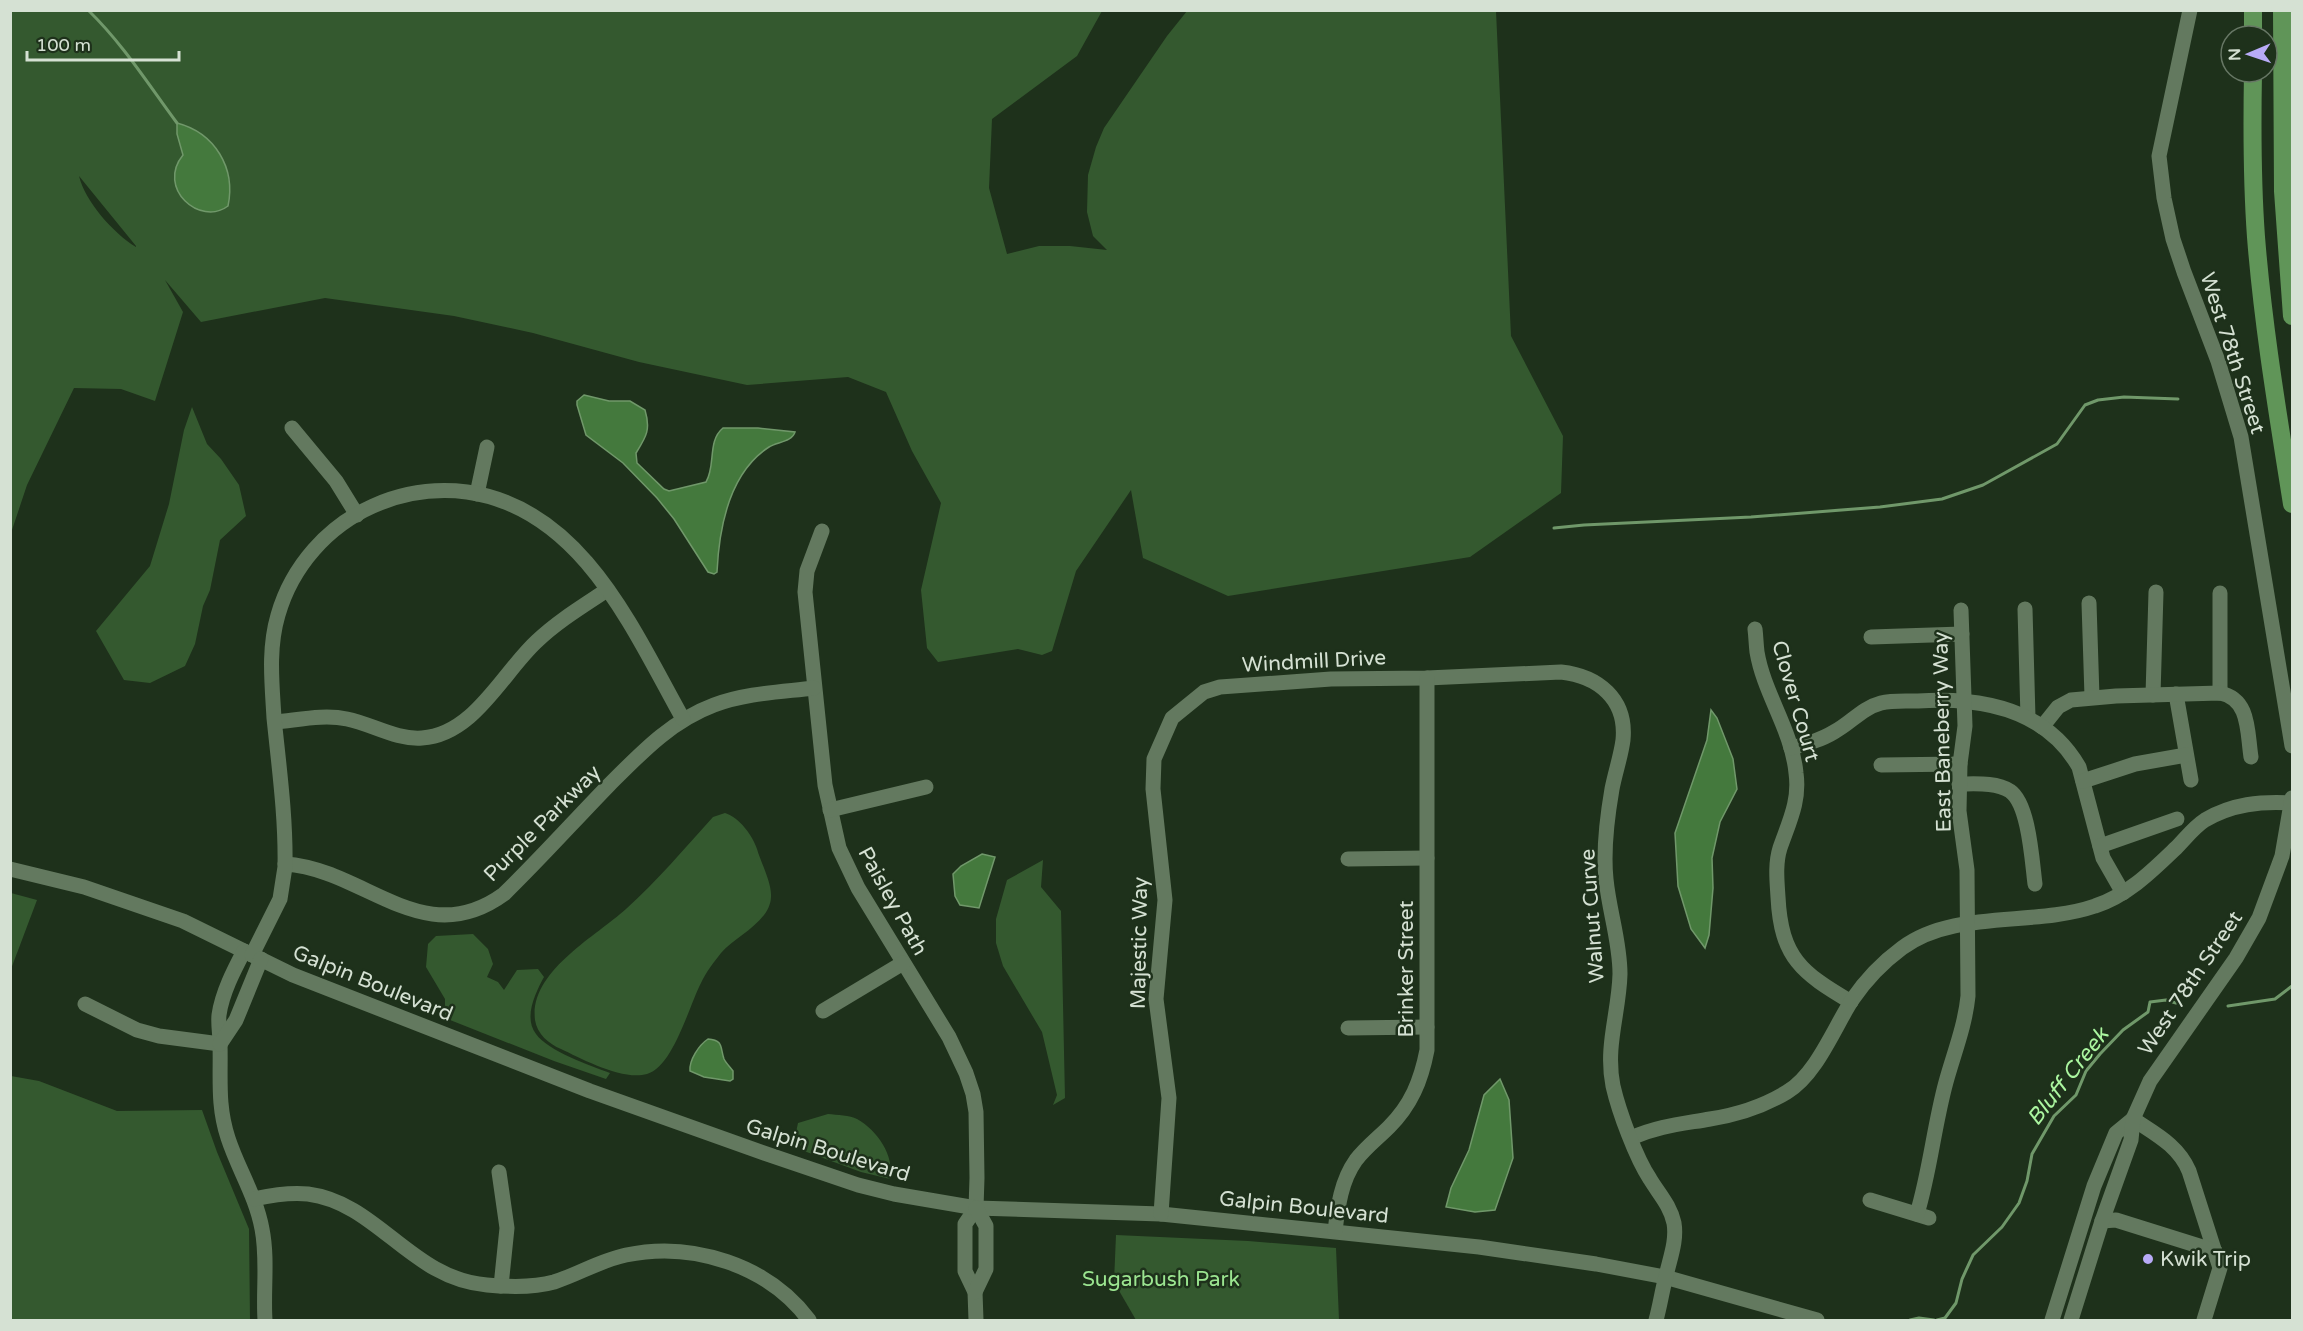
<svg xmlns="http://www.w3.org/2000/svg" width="2303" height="1331" font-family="'Varela Round',sans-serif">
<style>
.green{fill:#34592f;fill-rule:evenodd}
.water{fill:#44793d;stroke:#70986a;stroke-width:1.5}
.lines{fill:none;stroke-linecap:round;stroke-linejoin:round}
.stream{stroke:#70986a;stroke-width:3}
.minor{stroke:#63795f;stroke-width:15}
.major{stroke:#609558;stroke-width:18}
.poi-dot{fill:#b8abf7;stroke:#1e311b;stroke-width:2}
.labels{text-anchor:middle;stroke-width:5;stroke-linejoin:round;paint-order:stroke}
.street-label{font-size:21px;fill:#d5e1d3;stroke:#1e311b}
.poi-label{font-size:21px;fill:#d5e1d3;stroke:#1e311b;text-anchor:start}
.park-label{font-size:21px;fill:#9be590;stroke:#1e311b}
.water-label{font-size:22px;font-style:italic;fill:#abf6a0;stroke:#1e311b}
</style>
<rect width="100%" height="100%" fill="#1e311b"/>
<g class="green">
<path d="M11,11h1091l-25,45 -85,63 -3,69 18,66 32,-8h31l37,4 -14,-14 -6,-24 1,-37 8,-28 8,-19 63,-92 20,-25h309l15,325 52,100 -2,57 -91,64 -242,39 -85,-38 -12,-68 -55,81 -24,80 -10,4 -24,-6 -80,13 -11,-14 -6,-58 20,-87 -29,-52 -26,-59 -38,-15 -101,8 -108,-23 -106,-29 -79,-17 -129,-18 -124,24 -36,-42 18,32 -28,89 -34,-12 -47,-1 -47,97 -16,48zM79,176l57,70v1c-23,-14 -51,-46 -57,-71z"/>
<path d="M192,407l15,37 14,15 18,26 7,31 -26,24 -10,50 -7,16 -8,38 -10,22 -35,17 -26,-3 -28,-49 54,-65 19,-62 15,-74z"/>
<path d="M725,813c14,4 28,23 32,36 4,14 15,34 14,48 -1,25 -35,39 -50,56 -7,9 -15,19 -20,30 -12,23 -28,84 -54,91 -24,7 -65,-15 -86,-25 -12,-5 -24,-15 -26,-29 -6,-48 60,-83 91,-111 31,-28 59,-61 87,-92z"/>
<path d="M1043,860l-2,27 20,24 4,187 -12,7 4,-10 -15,-63 -39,-66 -7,-23v-24l11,-39z"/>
<path d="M11,893l26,7 -26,69 -1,-76z"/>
<path d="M473,934l15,15 5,15 -6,13 11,5 6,8 13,-20 21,-1 6,8c-8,15 -21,40 -8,57 12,17 55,32 74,39l-4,6 -52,-18 -109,-43v-19l-19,-32 2,-23 8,-8z"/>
<path d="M11,1076l28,5 78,30 85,-1 15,42 32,77 1,91h-239z"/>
<path d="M828,1114c9,1 22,1 29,5 20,11 38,37 33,60l-29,-7 -57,-21 -9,-14 3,-14z"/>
<path d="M1116,1235l132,6 88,7 3,72h-203l-22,-38z"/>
</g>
<g class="water">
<path d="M177,123c38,10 59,45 51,83 -28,21 -72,-18 -45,-51l-6,-21z"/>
<path d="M584,395l25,6h21l15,9c6,20 1,27 -9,43l1,10 27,26 5,2 37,-9c10,-16 1,-41 17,-54h35l37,4c-3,10 -18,10 -26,15 -40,26 -50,82 -52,125l-3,2 -6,-2 -34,-53 -17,-21 -34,-35 -37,-28 -9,-30v-4z"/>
<path d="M1711,710l6,8 16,41 4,30 -17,33 -8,36 1,30 -4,47 -4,13 -14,-19 -13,-43 -3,-53 32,-93z"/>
<path d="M982,854l13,3 -16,51 -19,-3 -5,-9 -2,-22 8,-8z"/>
<path d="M708,1039c16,1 12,9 16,20 2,4 6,8 9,12v8l-3,2 -26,-4 -14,-6c-1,-11 9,-26 18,-32z"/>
<path d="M1500,1079l9,21 4,58 -18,52 -20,2 -29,-5 5,-19 18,-38 15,-55z"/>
</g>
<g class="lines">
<g class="stream">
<path d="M88,10c35,34 60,74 89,113"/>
<path d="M1554,528l30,-3 167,-8 129,-10 62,-8 41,-14 74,-41 28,-39 13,-5 26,-3 54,2"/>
<path d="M2228,1006l47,-7 17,-13"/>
<path d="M1910,1320l9,-2 15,2"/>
<path d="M1937,1320l8,-2 11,-15 6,-24 11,-24 29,-28 17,-24 8,-22 5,-27 22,-38 22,-21 10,-24 14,-17 23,-24 25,-18 2,-10 16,-2 10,3"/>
</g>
<g class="minor">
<path d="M2190,10l-31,146 5,42 9,41 11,33 34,89 23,76 51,309"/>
<path d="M292,428l44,53 21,34"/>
<path d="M477,494l10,-47"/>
<path d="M822,531l-15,40 -2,21 20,193 14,63 19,40 91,149 17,36 7,21 3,18 1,66 -1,30 -11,16v47l10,21 1,28"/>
<path d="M2089,603l3,94"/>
<path d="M2025,609l3,109"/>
<path d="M1755,629c1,8 1,15 2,23 7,42 35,78 39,121 4,28 -7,49 -16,75 -5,16 -3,33 -2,49 3,61 24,76 73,105"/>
<path d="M1871,637l91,-3"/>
<path d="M2220,693v-100"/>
<path d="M2176,694l15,86"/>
<path d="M2153,695l3,-103"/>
<path d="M275,722c23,-2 49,-8 72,-3 25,5 49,21 75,19 52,-3 81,-66 115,-97 21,-20 46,-35 70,-51"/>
<path d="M2042,727l16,-20 13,-7 45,-4 104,-3c30,6 27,38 31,64"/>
<path d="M1791,748c15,-4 30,-8 43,-16 17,-9 28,-24 47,-29 11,-3 25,-2 37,-2 62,-4 127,7 161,66l24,91 20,35"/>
<path d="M1881,765l79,-1"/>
<path d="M2083,781l52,-17 51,-9"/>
<path d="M1959,784c16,0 37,-2 51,7 19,13 22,70 25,93"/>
<path d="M830,810l96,-23"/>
<path d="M2100,846l77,-27"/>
<path d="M1348,859l79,-1"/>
<path d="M285,864c80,5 138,89 219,30 36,-35 70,-73 105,-109 32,-32 62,-64 105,-80 32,-12 67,-13 100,-17"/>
<path d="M10,869l74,18 99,34 110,54 297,116 171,61 97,33 36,9 82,14 185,6 318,33 117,17 69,13 152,43"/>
<path d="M244,951c-10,19 -22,42 -25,64 -1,9 1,19 1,28 1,34 -3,62 8,95 10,31 28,58 34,91 6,30 1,61 3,91"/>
<path d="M252,955l28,-56 5,-32c1,-49 -6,-100 -11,-149 -2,-35 -6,-69 4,-103 14,-49 50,-89 95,-109 29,-13 62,-18 94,-14 115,16 166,138 216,227"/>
<path d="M85,1004l52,26 22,6 61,8"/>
<path d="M823,1011l80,-48"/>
<path d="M1348,1028l79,-1"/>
<path d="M220,1044l16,-24 25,-61"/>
<path d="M2133,1119c22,15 45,26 56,52l31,97 -16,52"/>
<path d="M1631,1138c27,-12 51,-14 79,-19 26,-4 54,-13 77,-27 29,-17 47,-64 65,-92 13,-19 31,-38 50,-52 52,-39 132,-21 193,-42 32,-10 57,-35 81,-58 9,-9 18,-21 29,-28 27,-16 56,-19 87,-17"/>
<path d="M499,1172l8,56 -6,58"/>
<path d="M254,1199c18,-4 35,-7 54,-5 70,9 103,85 179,91 22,2 46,3 67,-3 25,-8 47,-22 72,-27 66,-14 142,10 183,65"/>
<path d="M1870,1200l59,18"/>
<path d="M1161,1214l8,-116 -13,-99 9,-99 -12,-111 1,-30 18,-41 32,-26 16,-5 111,-8 96,-1 134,-6c37,4 66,27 62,68 -2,16 -8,33 -11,49 -5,29 -9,61 -6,90 3,32 14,62 14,95 -1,39 -15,72 -7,112 6,26 23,72 37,93 9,15 20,26 24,44 3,18 -4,35 -8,53 -4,15 -6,30 -10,44"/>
<path d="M1917,1214c13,-43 17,-88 29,-132 8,-29 19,-56 22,-86l-1,-126 -8,-59 1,-47 5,-38 -4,-116"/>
<path d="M2102,1221l14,-1 99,31"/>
<path d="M1335,1231c3,-25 6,-50 21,-71 9,-12 22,-22 33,-33 22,-22 32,-46 38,-77v-372"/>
<path d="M975,1292l11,-23v-43l-10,-18"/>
<path d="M2052,1320l42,-134 22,-53 17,-14"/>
<path d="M2071,1320l31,-99 29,-81 2,-21 17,-38 86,-123 23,-40 23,-62 10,-58"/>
</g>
<g class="major">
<path d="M2282,10l1,181 9,125"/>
<path d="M2253,36v-26"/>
<path d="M2253,72c-1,55 -1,110 3,165 7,89 22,178 36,267"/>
</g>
</g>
<circle class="poi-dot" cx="2148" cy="1259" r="6"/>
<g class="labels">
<g class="street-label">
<text transform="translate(2233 353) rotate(72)" y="7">West 78th Street</text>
<text transform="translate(1314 661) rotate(-3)" y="7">Windmill Drive</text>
<text transform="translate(1796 701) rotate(74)" y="7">Clover Court</text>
<text transform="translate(1942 732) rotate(-91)" y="7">East Baneberry Way</text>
<text transform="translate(542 823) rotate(-45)" y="7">Purple Parkway</text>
<text transform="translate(893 901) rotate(61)" y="7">Paisley Path</text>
<text transform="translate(1592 916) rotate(-94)" y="7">Walnut Curve</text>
<text transform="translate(1139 943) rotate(-89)" y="7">Majestic Way</text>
<text transform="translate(1406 969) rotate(-90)" y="7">Brinker Street</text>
<text transform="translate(373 983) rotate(22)" y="7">Galpin Boulevard</text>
<text transform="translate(2190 983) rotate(-56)" y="7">West 78th Street</text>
<text transform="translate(828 1150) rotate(17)" y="7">Galpin Boulevard</text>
<text transform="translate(1304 1207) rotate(6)" y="7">Galpin Boulevard</text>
</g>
<g class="poi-label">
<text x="2160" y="1266">Kwik Trip</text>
</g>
<g class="park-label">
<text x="1161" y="1286">Sugarbush Park</text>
</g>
<g class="water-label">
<text transform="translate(2067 1076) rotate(-52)" y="8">Bluff Creek</text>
</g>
</g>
<rect width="2303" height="1331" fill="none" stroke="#d5e1d3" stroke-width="24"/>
<g transform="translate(2249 54) rotate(268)"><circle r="28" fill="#1e311b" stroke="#677765" stroke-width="1.5"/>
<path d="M0-4.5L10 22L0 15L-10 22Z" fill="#b8abf7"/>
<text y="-9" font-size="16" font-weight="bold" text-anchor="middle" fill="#d5e1d3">N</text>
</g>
<path d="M27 51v9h152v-9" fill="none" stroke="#d5e1d3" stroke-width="3"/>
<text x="36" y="51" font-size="18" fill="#d5e1d3" stroke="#1e311b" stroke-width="4.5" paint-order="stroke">100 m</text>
</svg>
